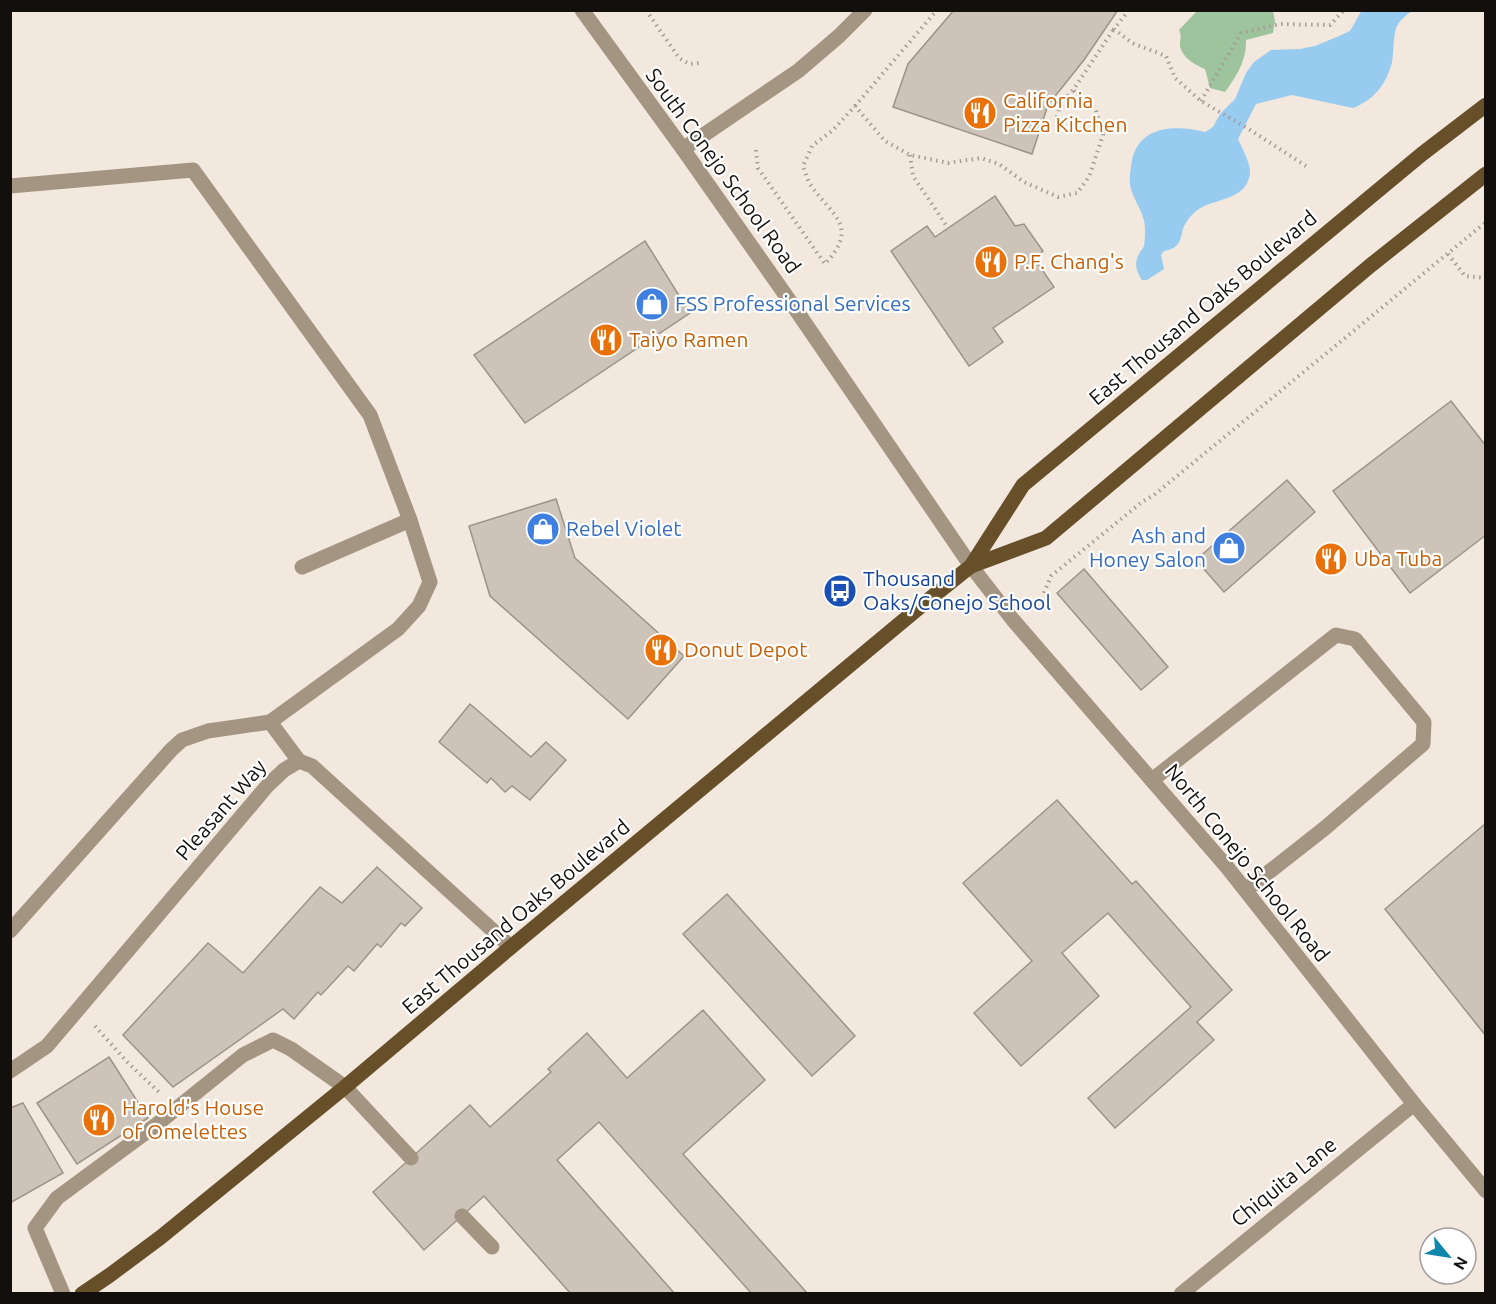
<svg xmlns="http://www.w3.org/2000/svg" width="1496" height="1304" font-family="Ubuntu,sans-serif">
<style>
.green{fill:#9dc49d}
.water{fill:#97cbef}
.building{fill:#cdc3b9;stroke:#9c9389;stroke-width:1.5}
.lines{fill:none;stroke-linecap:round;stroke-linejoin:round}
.path{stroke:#a59d95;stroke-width:4;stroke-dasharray:1.5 4.5;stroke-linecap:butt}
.service{stroke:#a39581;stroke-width:15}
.minor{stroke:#a39581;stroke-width:15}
.tertiary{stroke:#a39581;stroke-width:15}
.primary{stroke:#674f29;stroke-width:15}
.labels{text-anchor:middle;stroke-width:4.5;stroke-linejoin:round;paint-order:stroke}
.food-label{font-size:21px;fill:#c56008;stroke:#fff;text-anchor:start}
.street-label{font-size:21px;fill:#130f0c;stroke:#fff}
.shop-label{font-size:21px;fill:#366cbe;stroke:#fff;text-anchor:start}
.transit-label{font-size:21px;fill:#164399;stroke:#fff;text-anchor:start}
</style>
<rect width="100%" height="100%" fill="#f2e8dd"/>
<path class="green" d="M1197,11h76l2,10 -2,12 -27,7c1,20 -10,37 -21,52l-15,-4 -5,-19c-10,-4 -24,-12 -25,-24 0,-6 2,-9 -1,-15z"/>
<path class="water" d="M1362,10l50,1c-6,4 -13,10 -16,17 -3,11 -2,23 -4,34 -5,21 -18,38 -39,46l-61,-13 -36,9 -18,35c4,9 10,20 12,30 0,3 0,6 -1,9 -6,23 -36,20 -53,33 -5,4 -11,12 -13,18 -2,6 -2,13 -7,17 -5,5 -11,2 -15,9l3,14 -17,11h-5c-6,-9 -8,-16 -3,-26 1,-3 4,-5 5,-8 1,-5 1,-14 1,-19 -1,-16 -14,-30 -15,-43 -1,-8 1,-16 2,-24 8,-35 44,-35 73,-28l8,-5 7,-13 15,-15 11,-26 8,-11 17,-12 29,-1 15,-3 24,-10 11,-5z"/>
<g class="building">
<path d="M954,10h164l-34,50 -36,45 -16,49 -139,-47 15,-43z"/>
<path d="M995,196l20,30 9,-2 19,27 -9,7 20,29 -61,41 10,14 -34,24 -78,-115 36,-25 8,11z"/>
<path d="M645,241l45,72 -165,110 -51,-68z"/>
<path d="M1451,401l35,45v89l-76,58 -77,-102z"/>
<path d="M1287,480l28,32 -91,80 -28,-32z"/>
<path d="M556,499l19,59 109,98 -56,63 -138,-123 -21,-70z"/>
<path d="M1084,569l84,98 -27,23 -84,-97z"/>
<path d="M470,704l61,53 15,-15 20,18 -36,40 -18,-14 -7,6 -14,-14 -4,5 -48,-41z"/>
<path d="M1057,800l75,84 4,-3 96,109 -35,32 17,18 -99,88 -27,-30 103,-91 -83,-94 -46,40 37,43 -78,70 -47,-53 58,-52 -69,-78z"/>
<path d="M1486,823v213l-101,-127z"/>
<path d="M377,867l45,41 -17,18 -4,-3 -20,24 -4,-3 -23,27 -6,-5 -27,29 -3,-3 -24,27 -11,-10 -110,78 -50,-52 85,-92 35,30 77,-86 22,16z"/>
<path d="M727,894l128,142 -43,40 -129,-142z"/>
<path d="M703,1010l62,70 -82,74 125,140h-56l-153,-172 -42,38 118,134h-104l-87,-98 -60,54 -51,-58 97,-87 20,22 61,-55 -3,-3 39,-36 40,45z"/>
<path d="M109,1057l39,61 -71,46 -40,-61z"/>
<path d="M23,1103l40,70 -53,30v-95z"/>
</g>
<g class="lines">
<g class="path">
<path d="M646,10l33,48 10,6 12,-1"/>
<path d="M1129,10l-15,19 18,14 34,13 9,22 26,23 46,27 59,38"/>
<path d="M1201,101l40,-68 39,-9 50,1 14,-15"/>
<path d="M855,106l82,-96"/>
<path d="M1057,117c2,-11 8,-18 16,-27l41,-61"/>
<path d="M756,150l2,18 67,96c35,-38 7,-48 -15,-80 -3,-6 -5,-12 -7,-18l9,-20 21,-16 22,-24 30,35 25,14 38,8 33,-5 18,6 25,18 34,15 19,-4 12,-16 14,-42 -7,-25 -23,-20"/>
<path d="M910,155l3,21 35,52"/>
<path d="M1448,254l17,22 21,2"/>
<path d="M1044,593l7,-17 91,-74 12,-7 332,-273"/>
<path d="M95,1026l32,36 34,32"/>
</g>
<g class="service">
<path d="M683,149l115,-78 41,-35 26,-26"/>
<path d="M10,186l183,-16 177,245 40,105 20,62 -11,24 -21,23 -128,93 -62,9 -26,9 -11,10 -161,181"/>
<path d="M302,567l108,-47"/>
<path d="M270,722l29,39"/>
<path d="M1152,780l184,-145 19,4 69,83 -1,22 -98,84 -79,62"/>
<path d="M462,1216l30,31"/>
<path d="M63,1294l-28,-66 22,-30 99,-73 87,-70 30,-15 18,9 54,38 66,71"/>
</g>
<g class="minor">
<path d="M10,1071l37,-25 221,-261 16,-15 15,-9 13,5 199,181"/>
<path d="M1181,1294l233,-190"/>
</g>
<path class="tertiary" d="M582,10l101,139 111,158 177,259 42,54 214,247 187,237 72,87"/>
<g class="primary">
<path d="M971,566l52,-81 399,-331 64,-49"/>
<path d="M82,1294l28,-19 51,-38 184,-150 166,-140 416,-346 44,-35 75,-28 325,-273 115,-91"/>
</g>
</g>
<defs>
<g id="restaurant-disc" transform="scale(1.725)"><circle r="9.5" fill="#e8710a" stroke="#fff"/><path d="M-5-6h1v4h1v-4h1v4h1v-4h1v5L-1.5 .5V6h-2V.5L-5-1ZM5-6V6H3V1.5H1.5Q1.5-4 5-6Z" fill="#fff"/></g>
<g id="shop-disc" transform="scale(1.725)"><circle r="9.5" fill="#3f7fe0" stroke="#fff"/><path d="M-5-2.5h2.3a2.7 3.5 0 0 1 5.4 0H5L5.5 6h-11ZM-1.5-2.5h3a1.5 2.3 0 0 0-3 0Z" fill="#fff"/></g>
<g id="bus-disc" transform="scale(1.725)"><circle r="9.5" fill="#1a4fb4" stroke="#fff"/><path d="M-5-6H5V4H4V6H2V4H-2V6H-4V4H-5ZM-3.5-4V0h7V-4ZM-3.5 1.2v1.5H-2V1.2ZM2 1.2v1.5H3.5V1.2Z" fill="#fff"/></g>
</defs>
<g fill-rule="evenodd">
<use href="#restaurant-disc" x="980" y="113"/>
<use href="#restaurant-disc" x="991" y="262"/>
<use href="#shop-disc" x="652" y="304"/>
<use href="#restaurant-disc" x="606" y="340"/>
<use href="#shop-disc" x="543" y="529"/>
<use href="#shop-disc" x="1229" y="548"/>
<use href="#restaurant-disc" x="1331" y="559"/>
<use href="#bus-disc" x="840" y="591"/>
<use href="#restaurant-disc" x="661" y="650"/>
<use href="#restaurant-disc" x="99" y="1120"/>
</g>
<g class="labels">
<g class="food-label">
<text x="1003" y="108">California<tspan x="1003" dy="24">Pizza Kitchen</tspan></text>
<text x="1014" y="269">P.F. Chang's</text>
<text x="629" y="347">Taiyo Ramen</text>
<text x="1354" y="566">Uba Tuba</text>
<text x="684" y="657">Donut Depot</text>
<text x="122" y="1115">Harold's House<tspan x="122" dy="24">of Omelettes</tspan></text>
</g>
<g class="street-label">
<text transform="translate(723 171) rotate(54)" y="7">South Conejo School Road</text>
<text transform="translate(1203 308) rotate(-40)" y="7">East Thousand Oaks Boulevard</text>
<text transform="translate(221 810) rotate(-49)" y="7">Pleasant Way</text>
<text transform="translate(1247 863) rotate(51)" y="7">North Conejo School Road</text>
<text transform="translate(516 917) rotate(-40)" y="7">East Thousand Oaks Boulevard</text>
<text transform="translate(1284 1182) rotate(-39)" y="7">Chiquita Lane</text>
</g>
<g class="shop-label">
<text x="675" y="311">FSS Professional Services</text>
<text x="566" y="536">Rebel Violet</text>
<text x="1206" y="543" text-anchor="end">Ash and<tspan x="1206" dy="24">Honey Salon</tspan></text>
</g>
<g class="transit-label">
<text x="863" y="586">Thousand<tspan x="863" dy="24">Oaks/Conejo School</tspan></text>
</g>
</g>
<rect width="1496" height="1304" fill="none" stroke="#130f0c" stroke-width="24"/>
<g transform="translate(1448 1256) rotate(120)"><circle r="28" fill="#ffffff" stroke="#a19f9e" stroke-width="1.5"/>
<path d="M0-4.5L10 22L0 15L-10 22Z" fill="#0f87ab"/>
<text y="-9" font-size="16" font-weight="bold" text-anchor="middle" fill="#130f0c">N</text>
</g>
</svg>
